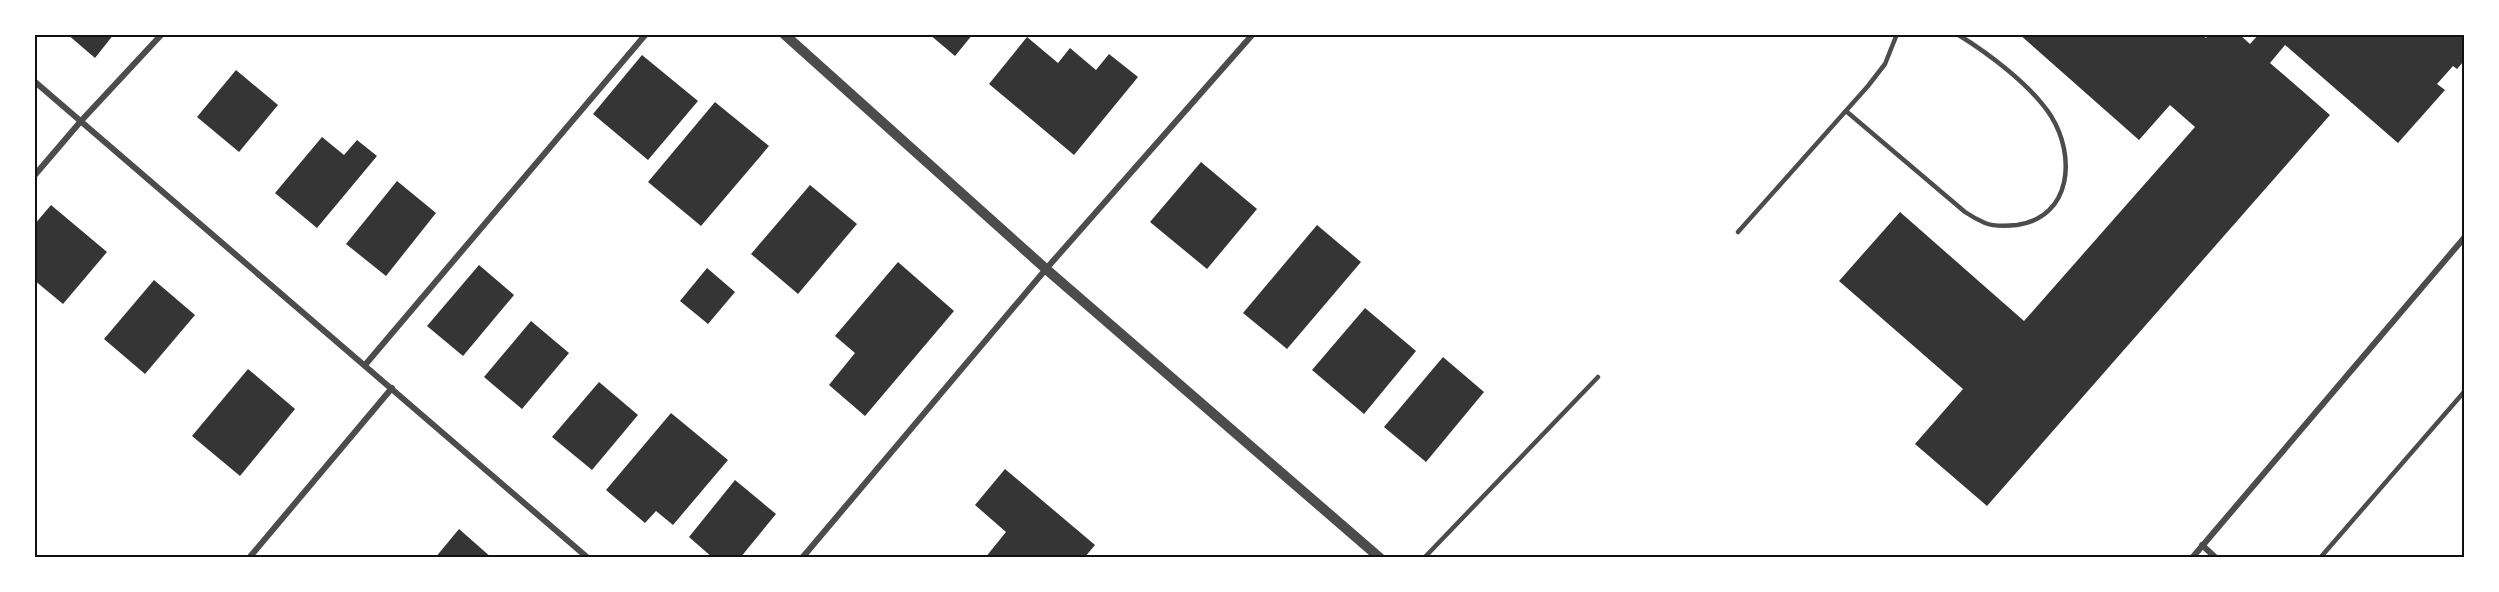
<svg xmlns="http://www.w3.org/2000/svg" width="2499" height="592" font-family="'PT Sans',sans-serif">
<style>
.building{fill:#353535}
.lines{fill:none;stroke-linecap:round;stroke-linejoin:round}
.service{stroke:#4c4c4c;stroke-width:4.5}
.minor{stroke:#4c4c4c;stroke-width:6}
.tertiary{stroke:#4c4c4c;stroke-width:10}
.neatline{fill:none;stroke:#111;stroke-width:2}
</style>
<rect width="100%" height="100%" fill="#fff"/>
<g class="building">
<path d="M67,34h47l-19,24z"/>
<path d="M929,34h44l-18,22z"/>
<path d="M2019,34h182l5,4 3,-4h30l11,10 9,-10h205v27l-7,8 -4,-3 -16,18 8,6 -47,53 -113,-98 -15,18 60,52 -343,391 -72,-62 48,-55 -124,-108 61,-69 124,109 171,-194 -25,-22 -31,35z"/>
<path d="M1027,37l31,26 12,-15 26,22 13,-16 29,23 -64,78 -85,-71z"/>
<path d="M642,55l56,46 -50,59 -55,-46z"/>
<path d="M236,70l42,35 -39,47 -42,-35z"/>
<path d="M715,102l54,44 -68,80 -53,-44z"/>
<path d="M322,137l22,18 13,-15 20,16 -60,72 -42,-35z"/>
<path d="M1201,162l56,47 -50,60 -57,-47z"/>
<path d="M397,181l39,32 -50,63 -40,-32z"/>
<path d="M810,185l47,39 -59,70 -47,-40z"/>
<path d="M51,205l56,47 -44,52 -29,-24v-55z"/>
<path d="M1317,225l44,37 -74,87 -44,-36z"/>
<path d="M898,262l56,49 -89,105 -36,-31 26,-32 -20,-17z"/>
<path d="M479,265l35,30 -51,61 -36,-30z"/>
<path d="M707,268l28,24 -27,32 -28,-23z"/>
<path d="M154,280l41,35 -50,59 -41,-35z"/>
<path d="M1365,308l51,43 -52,63 -52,-44z"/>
<path d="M531,321l38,32 -47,56 -38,-32z"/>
<path d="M1443,357l41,35 -58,70 -42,-35z"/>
<path d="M248,369l47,40 -55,67 -48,-40z"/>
<path d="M599,382l39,33 -46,55 -40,-33z"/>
<path d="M671,413l57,47 -55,65 -17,-14 -11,12 -39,-33z"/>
<path d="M1005,469l90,76 -11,13h-99l21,-26 -31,-27z"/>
<path d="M735,480l41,34 -36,44h-27l-24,-21z"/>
<path d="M459,529l33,29h-57z"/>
</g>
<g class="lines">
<g class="service">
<path d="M1846,111l119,101c6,4 13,8 20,11 10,4 22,3 32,2 55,-8 59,-69 34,-109 -20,-31 -63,-63 -94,-82"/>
<path d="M1738,232l130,-146 17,-22 12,-30"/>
<path d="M1424,558l174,-181"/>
<path d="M2320,558l144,-166"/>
</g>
<g class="minor">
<path d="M34,81l554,477"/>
<path d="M34,176l47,-55 81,-87"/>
<path d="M365,365l281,-331"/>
<path d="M2202,545l14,13"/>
<path d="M249,558l143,-170"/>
<path d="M802,558l244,-289 207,-235"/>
<path d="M2192,558l272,-320"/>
</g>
<path class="tertiary" d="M784,34l262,235 334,289"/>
</g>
<rect width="2499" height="592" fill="none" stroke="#ffffff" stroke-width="72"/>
<rect x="36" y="36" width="2427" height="520" class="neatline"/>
</svg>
